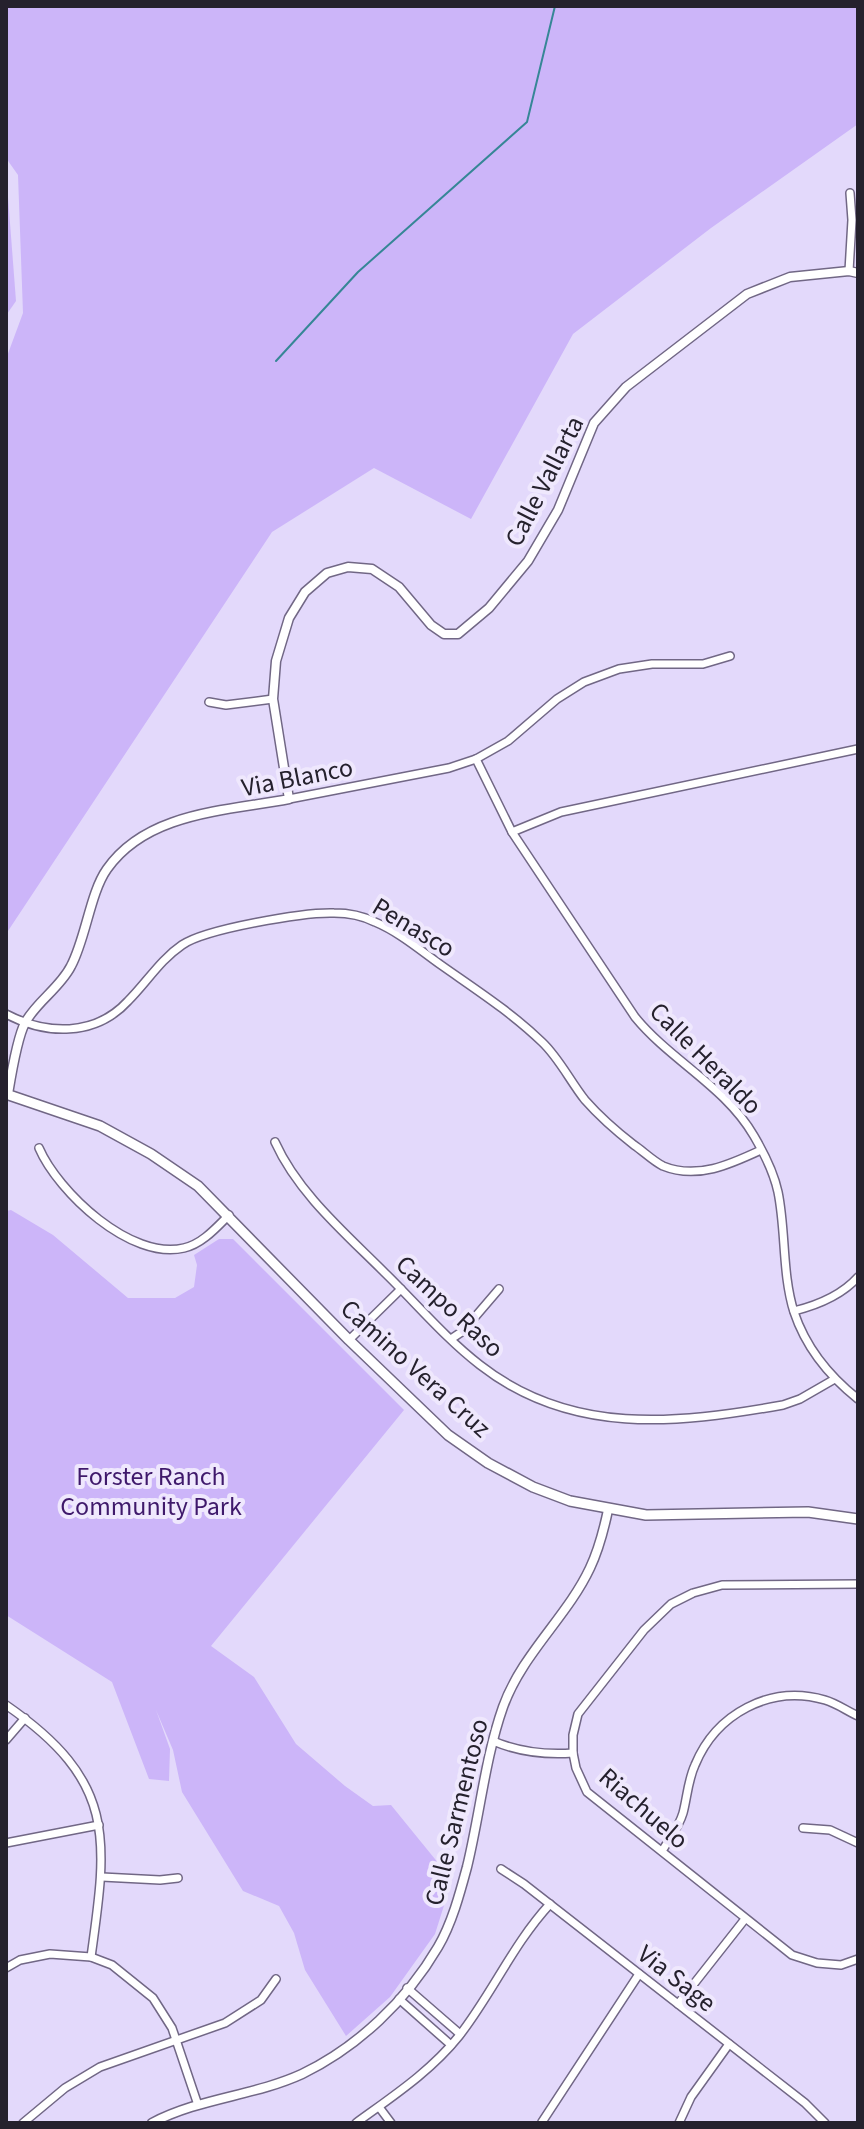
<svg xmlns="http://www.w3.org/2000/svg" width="864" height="2129" font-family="'Source Sans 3',sans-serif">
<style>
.green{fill:#ccb5f9}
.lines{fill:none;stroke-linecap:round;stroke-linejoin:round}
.stream{stroke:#368696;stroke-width:2}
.minor-casing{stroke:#716785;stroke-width:10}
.tertiary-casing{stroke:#716785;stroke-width:11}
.secondary-casing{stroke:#716785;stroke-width:12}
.minor{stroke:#fff;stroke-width:7}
.tertiary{stroke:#fff;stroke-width:8}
.secondary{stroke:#fff;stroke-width:9}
.labels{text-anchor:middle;stroke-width:8;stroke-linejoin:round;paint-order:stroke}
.street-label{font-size:26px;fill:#25212d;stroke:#efe8fd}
.park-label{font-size:26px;fill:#3f196b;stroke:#efe8fd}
</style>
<rect width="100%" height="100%" fill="#e3d9fb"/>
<g class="green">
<path d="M6,6h852v118l-147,104 -138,106 -102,185 -97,-51 -102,64 -266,402v-575l17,-46 -5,-138 -12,-17z"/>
<path d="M6,171l10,130 -9,13h-1z"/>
<path d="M11,1210l42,25 75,63h47l19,-11 3,-22 -3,-10 25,-16h14l171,171 -193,236 43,31 42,67 49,42 28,20 18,-1 61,75 -17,54 -45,63 -44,39 -41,-66 -11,-37 -15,-27 -36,-15 -61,-99 -9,-42 -17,-40 14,39 -1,32 -20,-2 -37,-97 -106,-67v-404z"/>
</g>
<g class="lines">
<path class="stream" d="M276,361l82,-89 169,-150 28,-116"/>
<g class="minor-casing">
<g id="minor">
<path d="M849,271l3,-51 -2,-27"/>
<path d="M209,702l17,3 47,-6"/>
<path d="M476,759l36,73 123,185c36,44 90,69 119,119 10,17 20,37 24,56 8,39 4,82 16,120 12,36 35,64 64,87"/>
<path d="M289,799l160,-31 27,-9 32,-18 49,-42 27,-17 35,-13 33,-5h51l27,-8"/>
<path d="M512,832l49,-20 297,-63"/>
<path d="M6,1014c40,21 89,23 122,-13 19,-19 32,-41 54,-56 23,-16 122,-33 152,-32 14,0 29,3 41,9 24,10 45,28 66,43 34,24 70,47 101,77 17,16 28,39 43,58 15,17 31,31 49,45 9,6 19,16 29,21 34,14 68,-2 98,-16"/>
<path d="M275,1142c23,51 70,91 109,130 31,30 61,66 96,93 91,71 196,59 303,40l17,-6 33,-19"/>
<path d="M39,1148c19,44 92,113 145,100 18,-4 32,-20 45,-33"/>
<path d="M794,1311c24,-6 47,-15 64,-34"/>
<path d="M451,1339l12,-8 36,-42"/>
<path d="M349,1340l52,-51"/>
<path d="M858,1584l-136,1 -29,8 -22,11 -27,26 -66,84 -5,21v18l3,15 11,24 205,163 25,8 24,2 17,-6"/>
<path d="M6,1705c110,76 102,132 85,252"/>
<path d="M6,1740l19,-22"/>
<path d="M493,1741c26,11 53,14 80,12"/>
<path d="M803,1828l27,2 28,13"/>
<path d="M6,1843l93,-18"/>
<path d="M662,1851c8,-13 17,-24 21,-38 4,-15 5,-33 12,-48 21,-51 75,-81 130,-65 11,3 22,11 33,16"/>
<path d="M501,1869l23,15 281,219 20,20"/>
<path d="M102,1877l58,3 18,-2"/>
<path d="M6,1968l14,-8 30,-6 41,3 21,8 41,33 19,30 26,77"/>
<path d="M407,1988l53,46"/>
<path d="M399,1999l52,46"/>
<path d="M678,2004l67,-85"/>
<path d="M379,2107l12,16"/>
<path d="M542,2122l97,-148"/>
<path d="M23,2123l42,-35 35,-21 125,-44 36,-23 15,-21"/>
<path d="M356,2123c37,-27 74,-51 103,-87 33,-42 54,-92 91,-132"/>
<path d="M679,2123l12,-26 38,-53"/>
</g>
</g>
<g class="tertiary-casing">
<g id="tertiary">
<path d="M8,1094c3,-18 9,-56 17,-71 11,-21 35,-35 46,-57 15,-28 19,-73 36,-97 40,-57 119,-58 182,-70l-16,-100 3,-38 13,-43 16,-26 22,-19 21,-6 24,2 27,18 32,38 13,9h14l31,-26 39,-47 30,-51 36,-87 32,-36 121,-93 43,-17 59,-6 9,2"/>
<path d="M152,2123c47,-25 102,-27 150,-49 56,-27 105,-74 136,-127 14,-24 22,-54 29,-80 13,-53 18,-109 36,-160 19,-53 64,-90 87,-139 9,-19 14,-39 18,-58"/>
</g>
</g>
<g class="secondary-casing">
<path id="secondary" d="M6,1094l94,32 51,28 47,32 151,154 99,95 40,28 45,24 37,14 76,14 162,-3 50,7"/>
</g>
<use href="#minor" class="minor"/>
<use href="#tertiary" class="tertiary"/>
<use href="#secondary" class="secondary"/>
</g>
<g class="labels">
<g class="street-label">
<text transform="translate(544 481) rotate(-63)" y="9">Calle Vallarta</text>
<text transform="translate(297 777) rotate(-11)" y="9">Via Blanco</text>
<text transform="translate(414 927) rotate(31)" y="9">Penasco</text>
<text transform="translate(706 1058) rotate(45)" y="9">Calle Heraldo</text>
<text transform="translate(450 1306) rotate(43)" y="9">Campo Raso</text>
<text transform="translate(416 1368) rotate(42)" y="9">Camino Vera Cruz</text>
<text transform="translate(644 1808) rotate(41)" y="9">Riachuelo</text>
<text transform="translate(456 1812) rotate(-76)" y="9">Calle Sarmentoso</text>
<text transform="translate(677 1978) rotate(38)" y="9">Via Sage</text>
</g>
<g class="park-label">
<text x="151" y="1485">Forster Ranch<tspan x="151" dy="30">Community Park</tspan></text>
</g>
</g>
<rect width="864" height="2129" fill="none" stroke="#25212d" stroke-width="16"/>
</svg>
